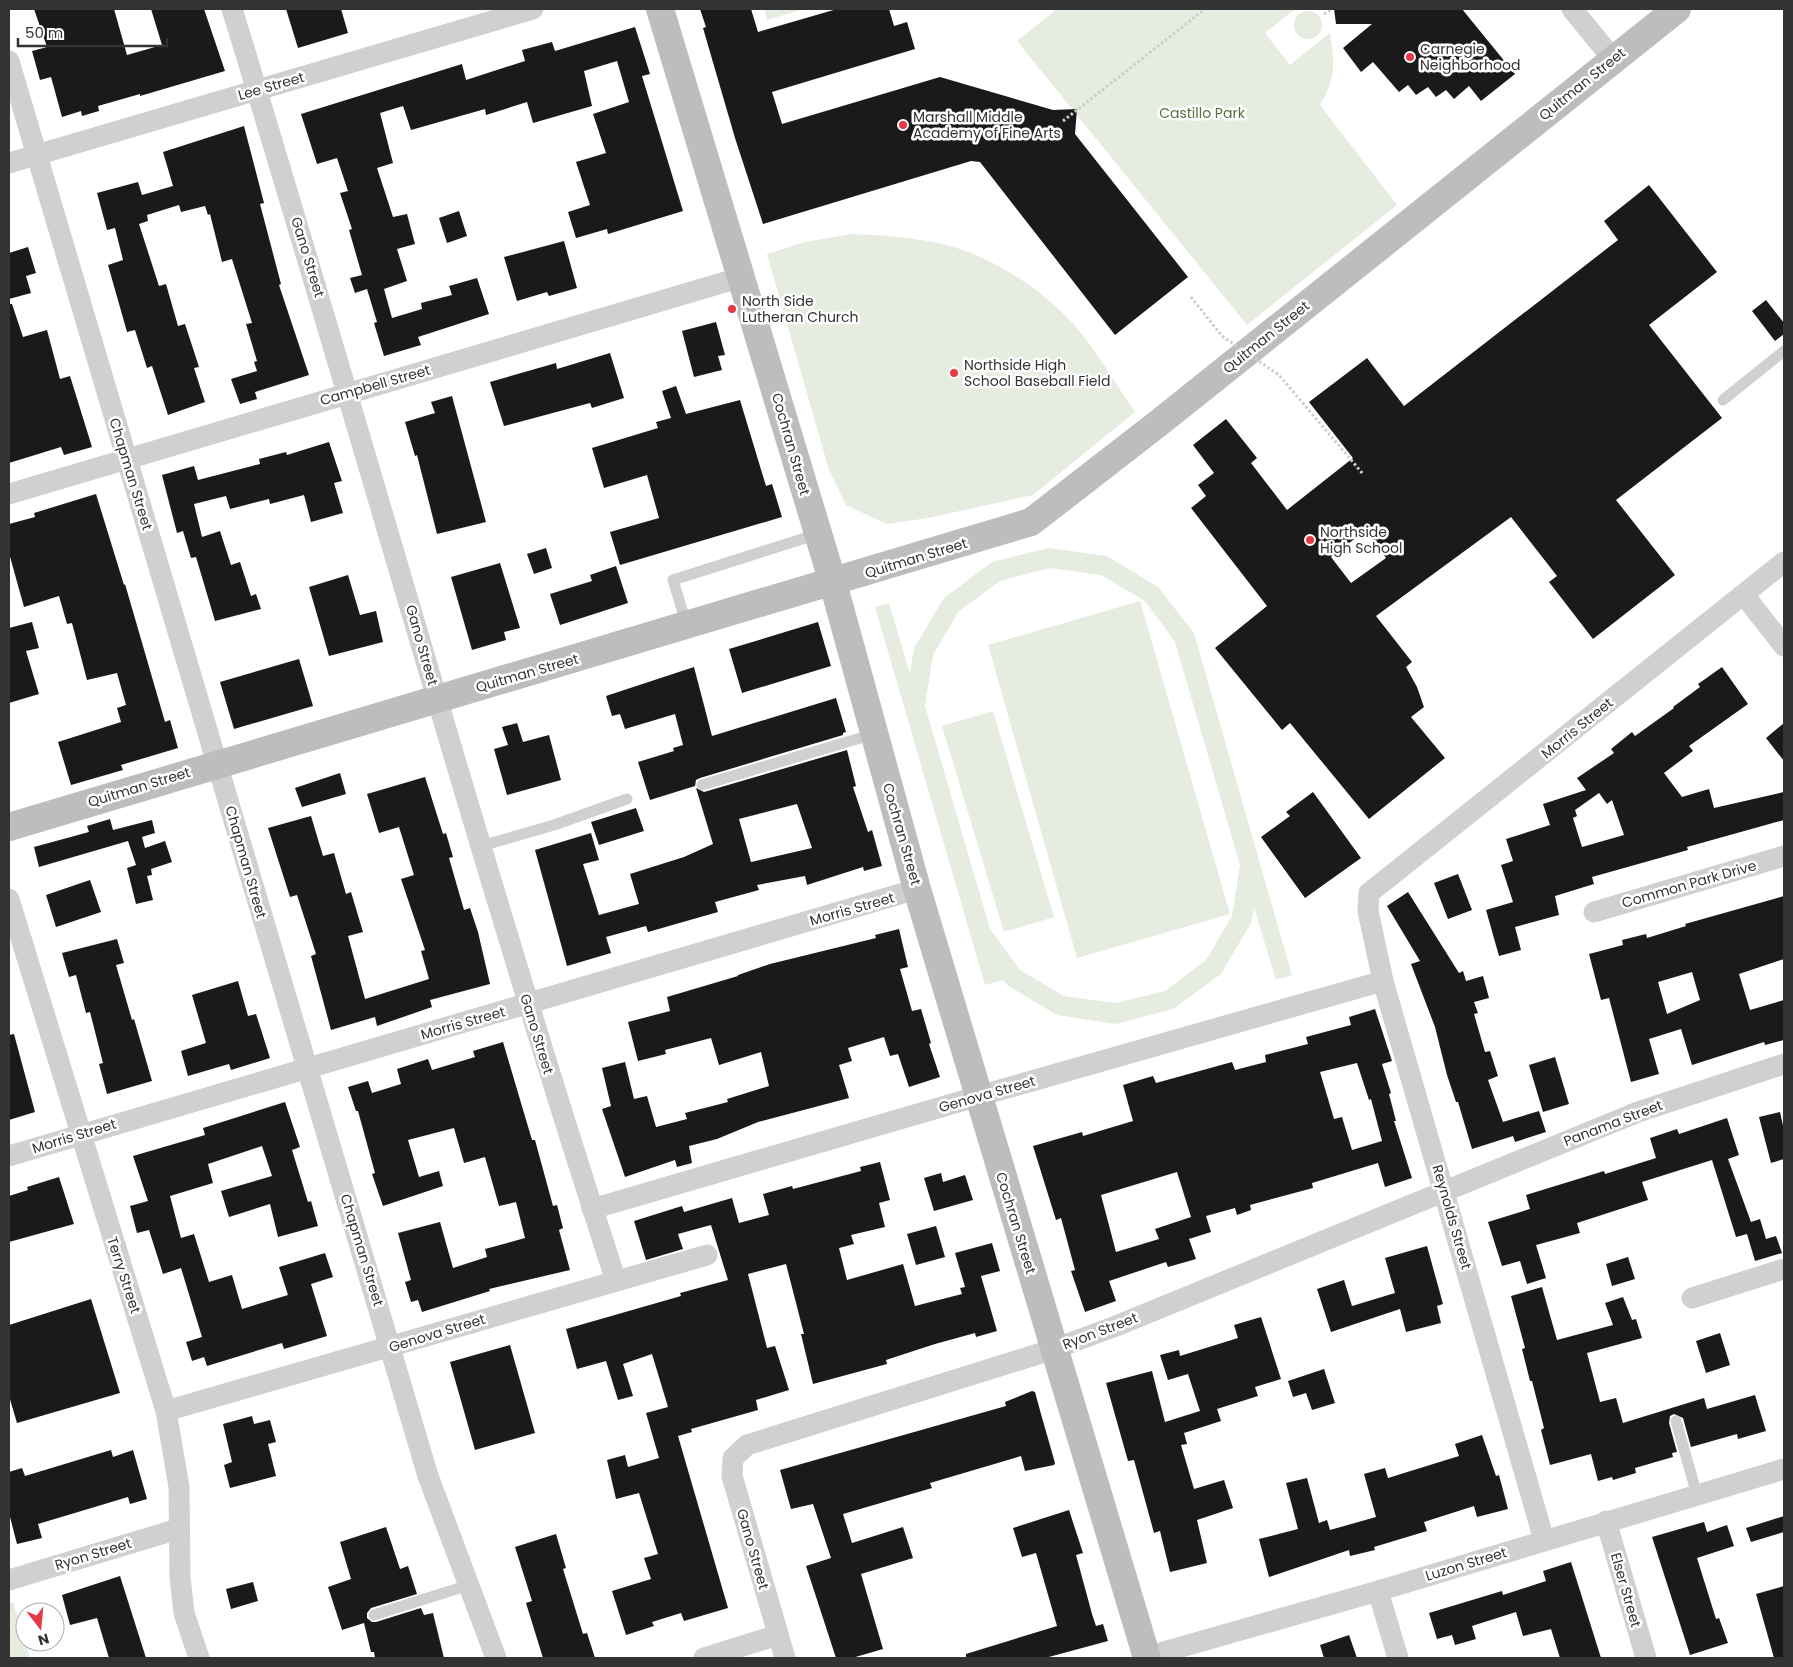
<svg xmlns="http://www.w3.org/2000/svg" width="1793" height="1667" font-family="Poppins,sans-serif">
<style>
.green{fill:#e6ecdf;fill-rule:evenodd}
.building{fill:#1a1a1a;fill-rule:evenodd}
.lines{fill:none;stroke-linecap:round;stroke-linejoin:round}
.path{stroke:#cdcdcd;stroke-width:3;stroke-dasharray:2.5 2.5;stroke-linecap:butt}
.lane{stroke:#d0d0d0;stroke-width:11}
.street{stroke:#d0d0d0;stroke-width:21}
.secondary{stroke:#bdbdbd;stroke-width:28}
.path-bridge{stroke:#cdcdcd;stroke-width:3;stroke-dasharray:2.5 2.5;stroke-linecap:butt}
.poi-dot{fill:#e63946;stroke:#fff;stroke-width:2}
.labels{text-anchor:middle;stroke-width:5;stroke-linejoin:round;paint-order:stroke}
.poi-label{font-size:14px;fill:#333;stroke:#fff;text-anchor:start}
.street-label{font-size:14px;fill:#333;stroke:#fff}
.park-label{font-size:14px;fill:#56703f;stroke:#fff}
</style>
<rect width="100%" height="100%" fill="#fff"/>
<g class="green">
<path d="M764,9h40l-37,11z"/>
<path d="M1057,9h238l-30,24 25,32 40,-32c5,30 6,45 -10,72l77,100 -150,120 -230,-284z"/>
<circle cx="1308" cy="25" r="14"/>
<path d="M851,234c31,1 60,3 91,10 51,12 106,48 139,89 20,25 36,53 54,79l-102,83 -105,23 -42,6 -40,-19 -17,-35 -62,-216 38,-12z"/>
<path d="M1049,548l58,8 51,31 36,46 98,342 -16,5 -22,-73 -3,16 -30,51 -48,35 -57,15 -59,-9 -50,-30 -4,-5 -18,5 -110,-378 14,-4 21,71 4,-26 30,-50 48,-36zM1050,568l51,7 44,26 30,41 65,223 -8,51 -26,44 -41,31 -50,12 -51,-7 -44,-26 -30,-41 -65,-223 8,-51 26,-44 41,-30z"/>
<path d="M1140,601l90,313 -153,44 -89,-313z"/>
<path d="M993,711l61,206 -50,15 -62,-206z"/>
<path d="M13,1602l17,56h-21v-54z"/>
</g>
<g class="building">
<path d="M34,9h80l13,46 35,-10 -11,-36h53l21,62 -85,25v-2l-42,12 1,5 -17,5 -1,-5 -19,6 -11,-40 -11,3 -8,-29 15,-4z"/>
<path d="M286,9h55l7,24 -50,15z"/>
<path d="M700,9h51l7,23 79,-23h52l5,17 13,-4 8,27 -143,43 10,32 158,-47 113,33 24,-1 -2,25 113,143 -73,58 -135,-173 -9,-1 -208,63 -28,-86 -32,-110 3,-1z"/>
<path d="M1334,9h128l53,65 -34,27 -12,-15 -15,13 -8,-9 -10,7 -8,-10 -12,8 -8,-10 -9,7 -26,-30 -12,10 -18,-24 29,-24h-36z"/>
<path d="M635,27l15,47 -8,2 41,135 -75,23 -1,-5 -31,9 -8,-26 22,-7 -14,-43 30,-9 -13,-39 36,-12 -12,-41 -33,10 8,35 -59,17 -6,-21 -41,13 -1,-6 -74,21 -8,-24 -23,7 13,50 -16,5 16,49 14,-3 8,30 -18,5 10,32 -23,8 8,29 30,-9 -1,-6 31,-8 -3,-9 28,-8 12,36 -71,23 3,8 -37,11 -10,-33 3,-1 -10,-33 -12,4 -5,-15 12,-3 -13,-45 3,-1 -12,-36 8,-2 -11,-33 -20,6 -16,-50 161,-50 4,16 59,-19 -3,-11 30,-8 3,9z"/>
<path d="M244,126l20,77 -4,1 21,80 -2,1 30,90 -54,17 2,7 -17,5 -9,-25 26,-8 -3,-9 3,-1 -11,-37 6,-1 -20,-64 -10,3 -12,-48 -2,1 -3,-9 -24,6 -2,-7 -32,10 1,6 -9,3 20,62 7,-2 12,42 7,-2 14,43 -5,1 11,34 -37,13 -16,-49 -5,2 -12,-38 -8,2 -19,-67 15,-5 -8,-32 -8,2 -10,-37 41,-11 4,13 31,-9 -10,-34z"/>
<path d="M1649,185l68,87 -68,53 73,93 -106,82 59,75 -82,64 -44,-57 8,-6 -46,-59 -135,99 36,46 -6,5 11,20 7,20 -13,10 34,41 -76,61 -79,-96 -8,7 -67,-82 52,-42 -76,-98 15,-12 -8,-11 16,-12 -21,-28 33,-26 31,39 -6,5 36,47 66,-52 -44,-56 58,-44 37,48 214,-166 -14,-19zM1366,530l20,28 -35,25 -20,-26z"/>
<path d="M459,211l8,25 -20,7 -8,-25z"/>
<path d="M564,241l13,47 -28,8 -2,-4 -30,9 -13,-44z"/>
<path d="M28,247l8,26 -10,3 5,17 -22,6v-46z"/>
<path d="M1766,300l18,23v11l-9,7 -23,-30z"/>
<path d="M9,304h3l11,33 24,-7 13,49 10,-3 22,71 -28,8 -3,-8 -52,16z"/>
<path d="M716,322l9,33 -7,1 4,14 -28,7 -12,-46z"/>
<path d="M610,353l14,45 -32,10 -2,-5 -86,23 -14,-44 66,-19 1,6z"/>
<path d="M676,386l10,28 54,-14 26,86 6,-2 10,33 -162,48 -10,-33 49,-14 -12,-43 -43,13 -12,-40 66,-20 -2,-6 15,-4 -9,-27z"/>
<path d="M452,396l34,126 -49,12 -20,-79 -2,1 -10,-34 30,-9 -4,-11z"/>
<path d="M329,442l13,39 -8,2 9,30 -32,9 -7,-27 -34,9 -1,-5 -39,10 -4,-13 -32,8 8,33 18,-6 11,34 9,-3 11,34 5,-2 5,15 -46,12 -19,-64 -5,1 -8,-27 -6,2 -15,-58 32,-9 4,14 62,-16 -1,-5 27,-7 1,3z"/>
<path d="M96,494l28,91 1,-1 40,138 5,-2 8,28 -57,17 2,5 -52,15 -13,-43 63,-20 -4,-14 9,-3 -9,-32 -30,7 -15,-57 -5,1 -8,-28 -35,11 -15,-54v-29l26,-7 -1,-4z"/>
<path d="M546,548l6,20 -18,6 -7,-20z"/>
<path d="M500,563l20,65 -16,4 2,8 -34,10 -21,-73z"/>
<path d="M616,566l12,37 -68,22 -10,-31 42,-13 -2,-6z"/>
<path d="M348,575l12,40 16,-4 7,31 -54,14 -20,-69z"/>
<path d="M32,622l7,26 -13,3 13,43 -30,9v-75z"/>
<path d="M818,622l13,44 -89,27 -13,-44z"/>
<path d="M299,659l14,47 -79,23 -14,-47z"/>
<path d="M694,667l18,69 124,-38 10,34 -3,1v2l-143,43 -4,2 -1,6 -45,14 -12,-38 36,-11 -1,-3 10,-3 -8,-31 -50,15 -5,-15 -8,2 -6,-20z"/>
<path d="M1722,667l26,37 -59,42 4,5 -29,22 18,24 27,-8 5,19 70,-16v28l-97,27 1,3 -96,27 2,7 -39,12 4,19 -44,12 6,23 -22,6 -13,-46 27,-8 -12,-37 12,-4 -7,-22 44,-14 -7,-21 43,-14 -9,-12 37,-25 -3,-4 21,-17 3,4 39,-28 -1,-1 27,-20 -2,-3zM1599,793l8,11 5,-4 12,35 -42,12 -9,-29 4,-2 -2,-6z"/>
<path d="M517,723l6,19 26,-7 12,45 -54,15 -13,-46 14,-4 -6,-18z"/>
<path d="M1784,723v38l-18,-23z"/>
<path d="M847,750l9,36 -3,1 15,45 4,-2 10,36 -18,5 -1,-4 -56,18 -2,-9 -48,9 2,5 -44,12 3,10 -70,20 -2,-6 -40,11 5,16 -44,13 -32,-116 56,-17 8,27 -16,4 16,51 40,-11 -9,-30 54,-17 29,-13 -17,-56 8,4zM797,804l15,44 -61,14 -12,-43z"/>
<path d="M340,773l6,21 -44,13 -7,-19z"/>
<path d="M425,777l18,57 3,-1 7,24 -4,1 15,52 6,-2 8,24 12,52 -60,16 2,7 -55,19 -2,-9 -44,13 -20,-74 5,-2 -19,-59 -7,2 -22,-69 43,-12 12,40 11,-3 12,41 5,-2 12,40 -15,4 17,63 64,-20 -8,-28 4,-1 -24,-71 13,-4 -15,-48 -20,6 -12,-39z"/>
<path d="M1313,792l48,66 -56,40 -44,-61 29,-21 -4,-4z"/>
<path d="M636,808l8,23 -45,14 -8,-23z"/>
<path d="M110,819l3,11 39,-10 3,13 -13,4 3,11 20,-7 7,21 -21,7 1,6 -5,1 6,24 -17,4 -9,-36 9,-3 -8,-24 -89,26 -5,-20 55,-15 -2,-6z"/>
<path d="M1458,874l14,36 -24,9 -14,-36z"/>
<path d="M90,880l11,32 -45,15 -10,-32z"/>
<path d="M1408,892l51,81 4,-2 3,10 17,-5 6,22 -15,4 4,11 -4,1 11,38 5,-1 8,25 -10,4 15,42 36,-11 7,21 -31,10 -2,-6 -41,13 -14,-47h-2l-9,-27 -12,-48 -24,-63 9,-3 -33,-55z"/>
<path d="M1784,896v63l-45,15 11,36 34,-10v40l-19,5 -1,-3 -72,23 -11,-36 -32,10 10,35 -28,8 -22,-84 -8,2 -12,-46 34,-9 -1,-5 24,-6 1,4 39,-12 -1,-2zM1692,972l8,28 -33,14 -9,-32z"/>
<path d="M899,929l9,38 -8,2 12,42 9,-2 10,34 -2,1 11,33 -31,10 -11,-33 -8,2 -6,-19 -36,11 4,13 -13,4 10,33 -91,24 -41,17 -28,7 3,17 -15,4 -2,-7 -50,17 -23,-68 9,-3 -9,-38 23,-6 9,37 13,-3 9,31 31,-8 -2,-6 43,-11 -1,-3 42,-13 -8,-34 -42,13 -8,-27 -46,12 1,4 -28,7 -10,-39 42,-11 -3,-14 71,-21v-1l32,-11 106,-26 -1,-3z"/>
<path d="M117,939l7,24 -8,2 16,55 2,-1 18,62 -45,13 -8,-30 4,-1 -13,-51 -4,1 -10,-38 -7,2 -7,-24z"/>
<path d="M238,981l10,35 8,-2 14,44 -39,12 -2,-6 -41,12 -7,-25 25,-8 -14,-48z"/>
<path d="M1375,1009l17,52 -10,3 9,29 -2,1 7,27h-2l18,57 -27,9 -7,-24 -66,20 1,5 -63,17 1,5 -14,5 -2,-7 -29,8 5,16 -22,7 7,20 -28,8 -2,-5 -57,19 7,20 -31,11 -14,-41 4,-1 -14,-52 -5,2 -23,-74 49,-14 1,4 50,-15 -10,-36 30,-9 3,7 76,-21 3,8 31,-8 -1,-7 43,-11 -2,-7 45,-12 -2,-8zM1357,1063l12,37 2,-1 11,42 -30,9 -10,-33 -8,2 -14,-47zM1177,1172l14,45 -36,12 4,10 -43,13 -15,-57z"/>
<path d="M14,1034l21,78 -26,8v-85z"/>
<path d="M503,1042l29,98h3l18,66 4,-1 6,23 -4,2 11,40 -81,19 1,2 -68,21 -4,-12 -7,2 -6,-20 6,-2 -13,-47 42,-11 13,46 34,-11 -2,-8 40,-11 -9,-36 -17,4 -14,-49 -21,6 -10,-35 -46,12 11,37 20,-6 4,15 -60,20 -11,-32 3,-1 -17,-62h-2l-8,-24 20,-6 4,12 29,-9 -4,-15 31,-10 4,11 43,-13 -2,-6z"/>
<path d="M1555,1057l14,47 -26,8 -14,-47z"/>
<path d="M285,1102l15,45 -8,3 16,52 3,-1 7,25 -40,11 -8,-33 -41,13 -8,-26 51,-15 -10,-30 -54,18 5,19 -43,13 11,42 13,-4 15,48 23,-7 10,34 46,-14 -9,-28 46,-14 8,24 -22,7 16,52 -43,13 -2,-6 -75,23 -3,-9 -12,4 -6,-19 16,-5 -21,-69 -18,6 -14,-44 -12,3 -7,-27 18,-5 -15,-45 72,-21 -2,-7z"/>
<path d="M1780,1112l4,18v29l-13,4 -12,-46z"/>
<path d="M1727,1118l12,37 -11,4 23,63 9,-3 6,20 10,-3 6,17 -27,8 -8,-27 -11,3 -24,-77 -70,22 6,18 -71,23 3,10 -44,12 10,33 -19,6 -7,-23 -18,5 -14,-44 42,-13 -4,-14 78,-24 1,3 51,-16 -6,-20 27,-9 2,5z"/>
<path d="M880,1162l10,38 -11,3 6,24 -34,8 3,9 -15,4 8,32 56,-16 12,42 47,-12 -2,-6 5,-1 -10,-34 37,-10 8,28 -19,5 16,55 -21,6 -1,-4 -40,11 -49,16 1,4 -74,20 -12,-50h3l-18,-70 -38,10 19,74 8,-2 14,44 -33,10 2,10 -67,19 1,3 -14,4 50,172 -44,13 -3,-8 -29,9 2,4 -28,9 -14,-44 39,-12 -7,-21 14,-4 -19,-61 -23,6 -9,-39 18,-5 3,12 31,-9 -13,-45 22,-6 -16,-53 -29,10 10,32 -15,4 -12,-39 -29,8 -11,-40 115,-33 -1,-3 48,-13 -17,-55 -33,9 5,15 -37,11 -12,-39 48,-15 2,6 48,-14 7,25 30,-8 -6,-21 29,-8 1,3 68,-18 -1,-4z"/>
<path d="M941,1173l2,9 22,-7 8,25 -39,11 -10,-33z"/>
<path d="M59,1177l15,47 -65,18v-46l19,-6 -1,-3z"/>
<path d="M936,1226l9,31 -29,8 -9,-31z"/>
<path d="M1427,1246l16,58 -6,2 4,17 -35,9 -6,-23 -69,23 -14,-43 27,-9 8,26 43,-13 -10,-35z"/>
<path d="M1628,1257l7,22 -23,7 -6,-22z"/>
<path d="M1542,1287l15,53 56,-15 -8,-22 18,-6 9,23 4,-1 6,19 -55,15 13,49 16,-4 7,25 81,-25 3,11 48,-14 11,36 -28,8 -1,-5 -46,13 -8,-29 -9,-4 -4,2 -1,7 8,29 -5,1 1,4 -38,11 1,5 -23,7 -1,-3 -14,4 -7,-27 -41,11 -9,-35 3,-2 -12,-47h-2l-8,-32 3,-1 -14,-52z"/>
<path d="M91,1299l29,94 -103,30 -8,-27v-71z"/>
<path d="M1261,1317l20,62 -26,8 3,9 -41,13 4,12 -37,12 3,11 -6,1 13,44 30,-9 9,28 -36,12 10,43 -37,9 -10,-41 -6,2 -20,-73 -6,1 -22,-78 46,-12 13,51 35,-11 -12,-37 -20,6 -8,-25 19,-5 1,6 58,-18 -4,-13z"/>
<path d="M1720,1333l10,32 -24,8 -10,-32z"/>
<path d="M510,1345l25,88 -60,17 -25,-88z"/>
<path d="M1324,1369l11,34 -23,7 -6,-17 -13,4 -5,-16z"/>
<path d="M1032,1391l3,1 6,22 14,49 -1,2 -29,6 -4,-15 -91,27 2,5 -89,26 9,29 51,-16 10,31 -52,16 22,75 -31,9h-16l-30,-92 25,-8 -18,-54 -22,5 -11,-39 226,-64 -1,-4z"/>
<path d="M252,1416l2,8 16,-4 6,22 -8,2 8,32 -46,12 -6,-23 8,-3 -9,-38z"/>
<path d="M1482,1435l14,41 3,-1 9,34 -31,8 -3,-11 -50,16 3,9 -53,16 1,3 -25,6 -1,-6 -80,27 -10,-38 39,-10 -12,-46 21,-5 12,45 8,-3 3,10 46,-13 -12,-43 21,-6 3,10 71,-22 -4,-12z"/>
<path d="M111,1450l2,7 20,-7 14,49 -17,5 -2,-7 -90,27 4,14 -25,6 -8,-31v-41l13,-4 3,8z"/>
<path d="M1069,1510l14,43 -7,2 16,59 4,12 7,-2 5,17 -63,17h-79v-4l91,-28 -21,-73 -14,4 -9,-29z"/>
<path d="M1784,1516v16l-33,10 -5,-14z"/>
<path d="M1704,1522l3,10 20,-7 7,21 -37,12 19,61 3,-1 9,25 -38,12 -38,-118z"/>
<path d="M386,1527l14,42 8,-3 9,28 -46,14 -4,5v5l5,4h4l45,-14 3,7 9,-2 11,45h-69l-1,-6h-3l-7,-29 -22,7 -14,-43 23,-8 -11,-37z"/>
<path d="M556,1534l10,34 -3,1 20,65 4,-1 8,25h-52l-17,-55 6,-2 -17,-54z"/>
<path d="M1571,1562l30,96h-41l-9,-29 -28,7 -7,-24 -44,14 4,13 -21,6 -3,-10 -15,4 -8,-26 73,-22 1,4 43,-14 -3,-10z"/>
<path d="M120,1576l26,82h-37l-12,-40 -27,7 -8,-30z"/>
<path d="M253,1582l5,19 -27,8 -5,-20z"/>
<path d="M1784,1586v72h-10l-18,-64z"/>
<path d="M1349,1635l8,23h-33l-4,-13z"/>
</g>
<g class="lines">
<g class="path">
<path d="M1324,14l8,-5"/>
<path d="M1063,121l142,-112"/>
</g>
<g class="lane">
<path d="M1723,400l61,-49"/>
<path d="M687,626l-14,-46 145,-46"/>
<path d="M702,785l172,-51"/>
<path d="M481,846l73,-21 73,-26"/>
<path d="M1676,1421l21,74"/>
<path d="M374,1615l95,-30"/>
</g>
<g class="street">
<path d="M232,9c130,423 247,851 384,1272"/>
<path d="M1572,9l41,50"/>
<path d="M9,61l419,1415 68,182"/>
<path d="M9,163l524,-154"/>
<path d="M9,494l733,-217"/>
<path d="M1744,595l40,51"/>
<path d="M9,899l157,512 13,76 1,90 4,36 15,45"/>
<path d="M1594,912l190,-56"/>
<path d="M9,1156l908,-267"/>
<path d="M592,1209l387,-113 404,-115"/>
<path d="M1692,1298l92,-29"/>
<path d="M166,1411l541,-156"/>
<path d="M1606,1521l40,137"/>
<path d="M1544,1540l-161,-559 -15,-70 1,-18 415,-331"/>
<path d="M9,1580l169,-51"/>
<path d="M1378,1591l20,67"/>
<path d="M1146,1657l232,-66 406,-122"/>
<path d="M704,1658l74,-23"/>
<path d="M785,1658l-53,-182 1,-18 14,-13 307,-96 62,-23 522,-214 146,-48"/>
</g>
<g class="secondary">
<path d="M660,9l173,574 84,306 230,769"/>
<path d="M9,827l1022,-305 129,-100 517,-413"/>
</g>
<path class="path-bridge" d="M1191,297l31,39 57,39 84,99"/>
</g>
<g class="poi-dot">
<circle cx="1410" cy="57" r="5"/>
<circle cx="903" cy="125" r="5"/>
<circle cx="732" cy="309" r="5"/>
<circle cx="954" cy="373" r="5"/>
<circle cx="1310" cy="540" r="5"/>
</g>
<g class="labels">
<g class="poi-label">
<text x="1420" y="54">Carnegie<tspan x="1420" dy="16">Neighborhood</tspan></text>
<text x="913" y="122">Marshall Middle<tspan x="913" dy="16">Academy of Fine Arts</tspan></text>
<text x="742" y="306">North Side<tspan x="742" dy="16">Lutheran Church</tspan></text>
<text x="964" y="370">Northside High<tspan x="964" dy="16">School Baseball Field</tspan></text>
<text x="1320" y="537">Northside<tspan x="1320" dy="16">High School</tspan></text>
</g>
<g class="street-label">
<text transform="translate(1582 84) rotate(-39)" y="5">Quitman Street</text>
<text transform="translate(271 86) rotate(-16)" y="5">Lee Street</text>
<text transform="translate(308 257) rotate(73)" y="5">Gano Street</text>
<text transform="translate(1266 337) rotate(-39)" y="5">Quitman Street</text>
<text transform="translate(375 385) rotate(-16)" y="5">Campbell Street</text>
<text transform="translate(791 444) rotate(74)" y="5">Cochran Street</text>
<text transform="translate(131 474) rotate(73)" y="5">Chapman Street</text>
<text transform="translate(916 558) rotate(-17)" y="5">Quitman Street</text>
<text transform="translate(422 645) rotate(74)" y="5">Gano Street</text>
<text transform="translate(527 673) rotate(-16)" y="5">Quitman Street</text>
<text transform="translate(1577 728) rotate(-39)" y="5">Morris Street</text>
<text transform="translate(139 787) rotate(-17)" y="5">Quitman Street</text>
<text transform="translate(902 834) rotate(74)" y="5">Cochran Street</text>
<text transform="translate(246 862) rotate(74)" y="5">Chapman Street</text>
<text transform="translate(1689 884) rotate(-16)" y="5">Common Park Drive</text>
<text transform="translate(852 909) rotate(-16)" y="5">Morris Street</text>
<text transform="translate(463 1023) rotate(-16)" y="5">Morris Street</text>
<text transform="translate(537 1034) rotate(73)" y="5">Gano Street</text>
<text transform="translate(987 1094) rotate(-16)" y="5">Genova Street</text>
<text transform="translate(1613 1123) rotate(-21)" y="5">Panama Street</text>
<text transform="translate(74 1136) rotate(-17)" y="5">Morris Street</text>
<text transform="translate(1452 1217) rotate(74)" y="5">Reynolds Street</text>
<text transform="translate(1016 1223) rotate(73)" y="5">Cochran Street</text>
<text transform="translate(362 1250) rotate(73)" y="5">Chapman Street</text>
<text transform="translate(124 1275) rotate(72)" y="5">Terry Street</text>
<text transform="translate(1100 1331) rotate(-21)" y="5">Ryon Street</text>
<text transform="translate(437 1333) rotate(-17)" y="5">Genova Street</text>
<text transform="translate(753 1549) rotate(74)" y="5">Gano Street</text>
<text transform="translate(93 1554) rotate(-17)" y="5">Ryon Street</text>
<text transform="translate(1466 1564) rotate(-17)" y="5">Luzon Street</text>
<text transform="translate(1626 1590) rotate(74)" y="5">Elser Street</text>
</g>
<g class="park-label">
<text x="1202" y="118">Castillo Park</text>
</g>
</g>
<rect width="1793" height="1667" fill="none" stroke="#333333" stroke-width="20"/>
<g transform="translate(40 1627) rotate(164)"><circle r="24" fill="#ffffff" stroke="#adadad"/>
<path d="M0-4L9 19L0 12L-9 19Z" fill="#e63946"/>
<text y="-8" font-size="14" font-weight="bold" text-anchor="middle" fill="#333333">N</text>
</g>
<path d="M18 38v8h149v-8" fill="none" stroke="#333333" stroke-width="2.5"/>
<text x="25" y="38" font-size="15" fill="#333333" stroke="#ffffff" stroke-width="4" paint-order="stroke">50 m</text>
</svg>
